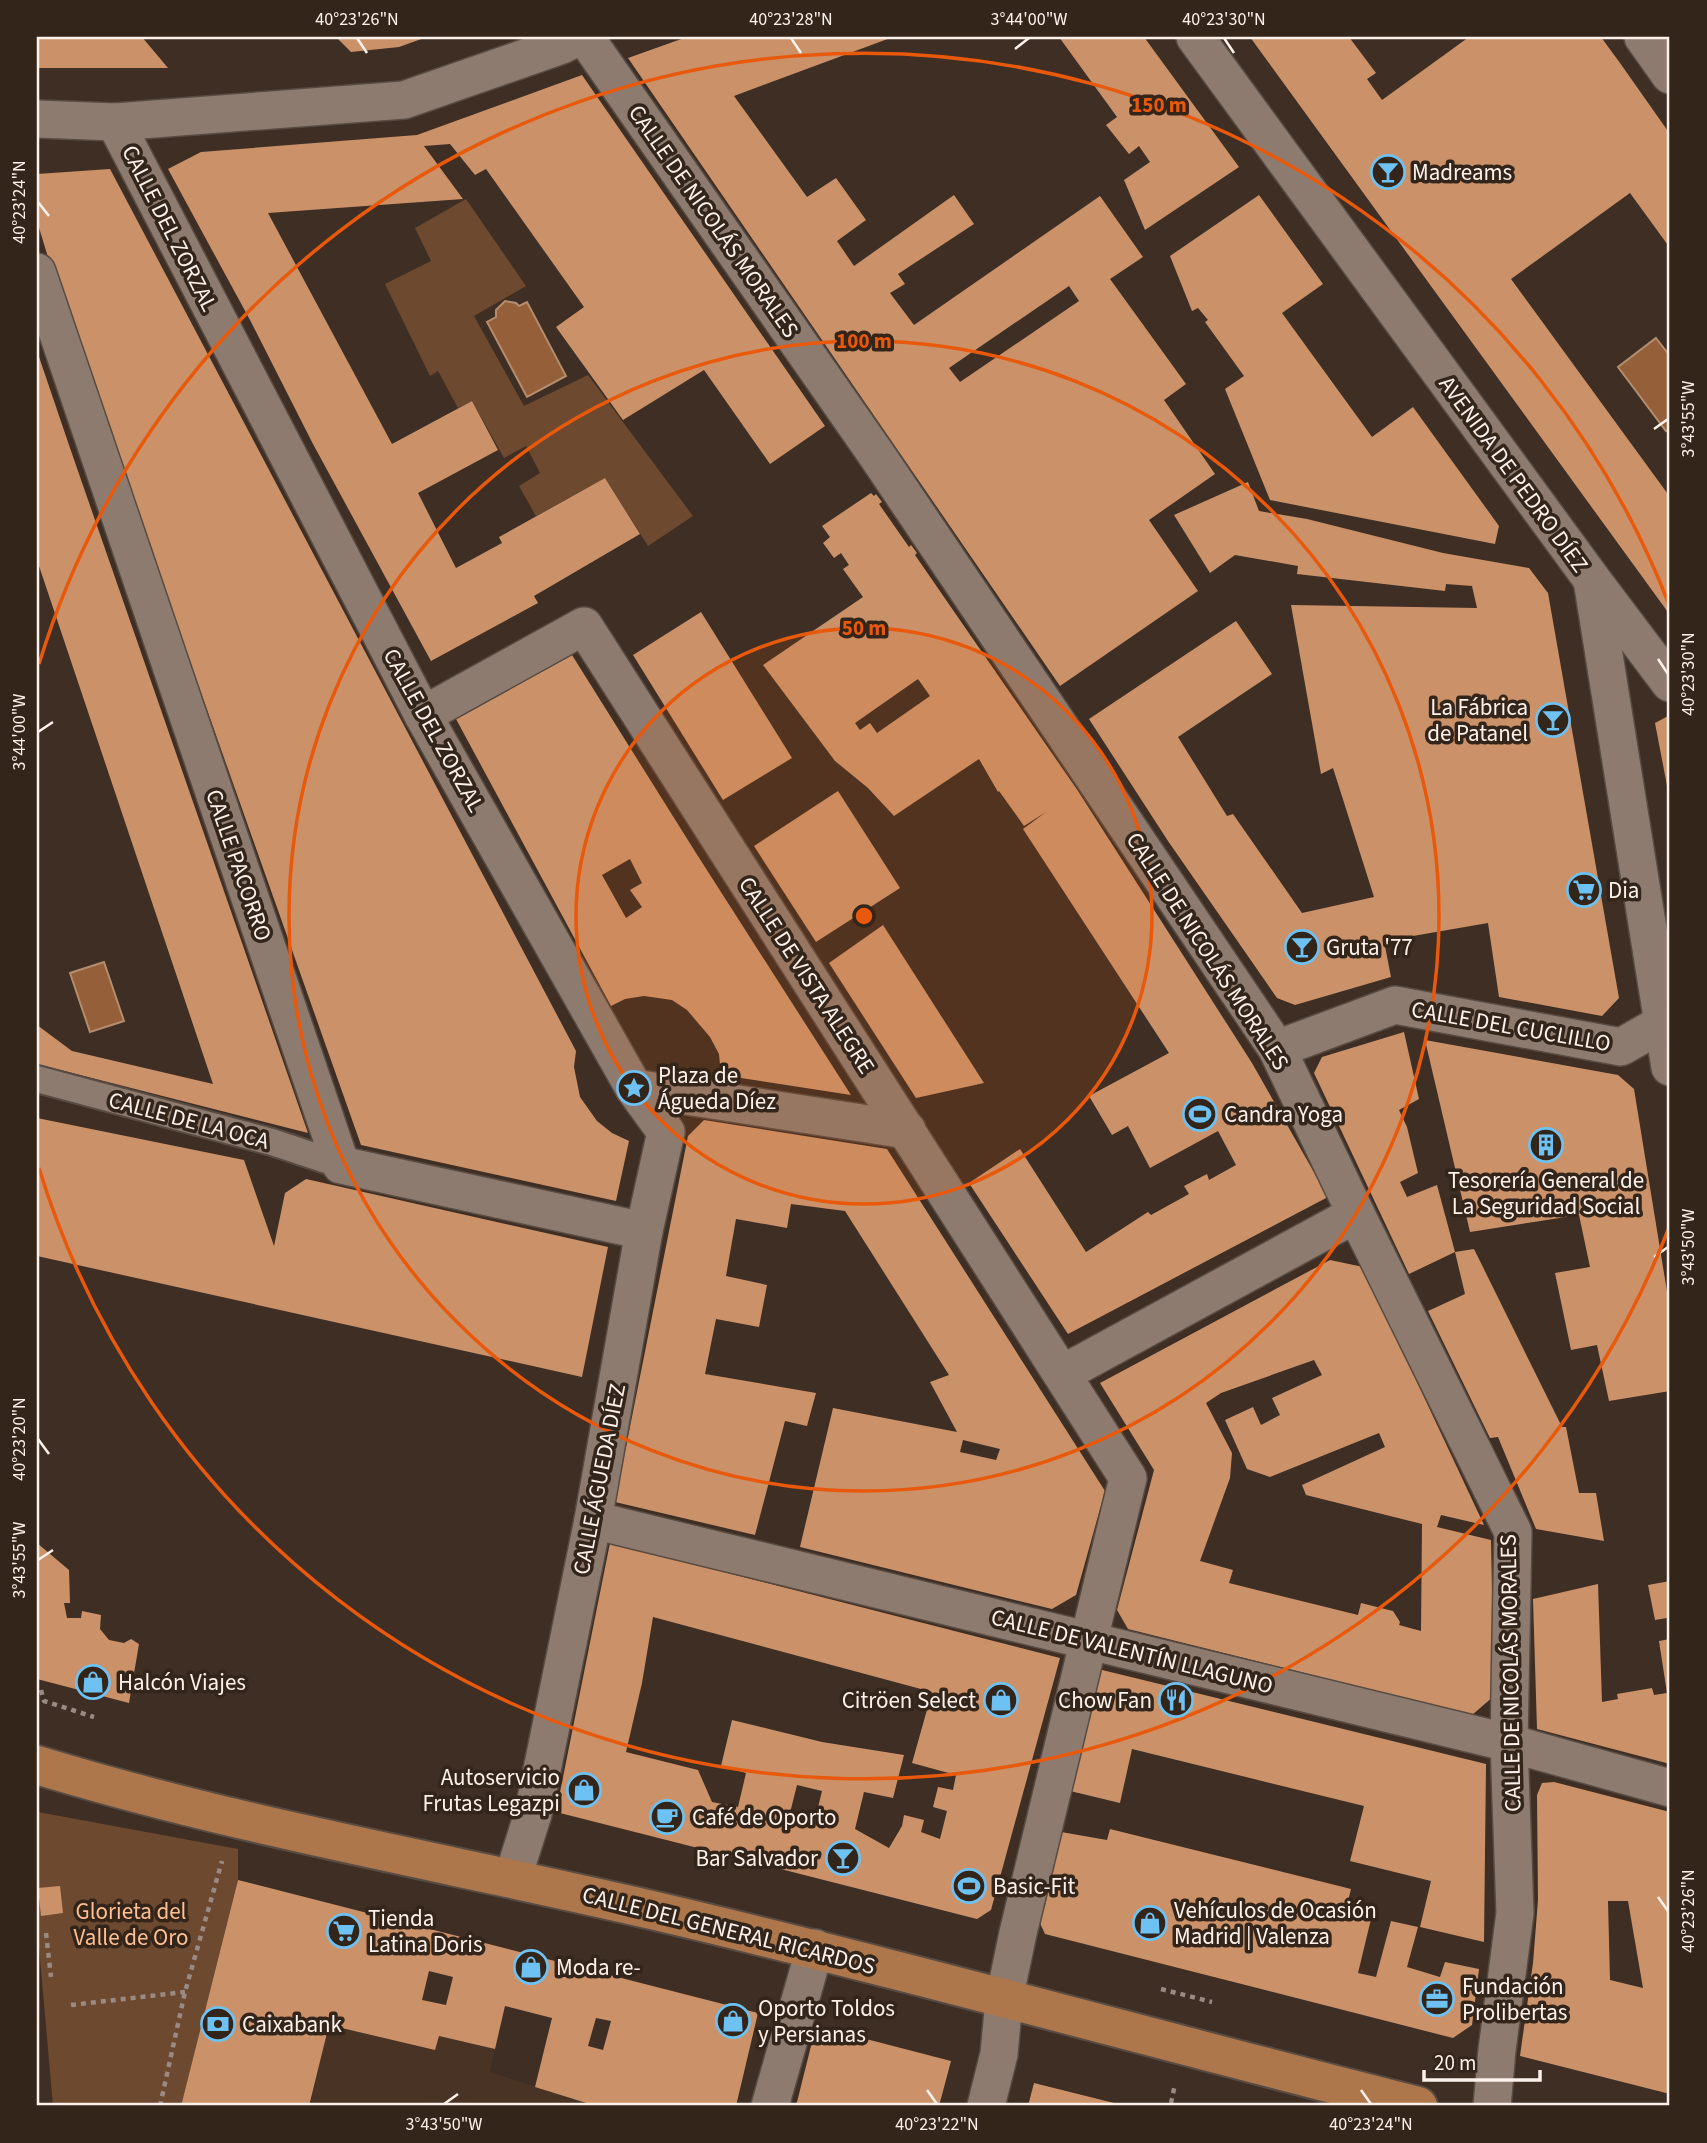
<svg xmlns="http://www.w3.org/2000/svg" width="1707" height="2143" font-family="'Source Sans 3',sans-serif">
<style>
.built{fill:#483324}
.green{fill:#6d492f}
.water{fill:#956039;stroke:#b48c6e;stroke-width:2}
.building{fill:#cb926a;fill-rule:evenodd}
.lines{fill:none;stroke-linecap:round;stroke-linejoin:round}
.pedestrian-casing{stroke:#584b42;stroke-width:30}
.minor-casing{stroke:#584b42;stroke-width:40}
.primary-casing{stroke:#584b42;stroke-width:42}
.path{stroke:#998b83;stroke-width:4.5;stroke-dasharray:5 5;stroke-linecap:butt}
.pedestrian{stroke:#8e7b6f;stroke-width:26}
.minor{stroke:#8e7b6f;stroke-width:37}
.primary{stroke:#ad764b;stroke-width:38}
.ticks{fill:none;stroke:#fdf2eb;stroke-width:2.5}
.ring{fill:none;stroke:#e8590c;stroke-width:3.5}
.labels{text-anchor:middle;stroke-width:7;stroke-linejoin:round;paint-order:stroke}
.poi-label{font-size:23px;fill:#fdf2eb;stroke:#34251a;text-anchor:start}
.street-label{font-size:23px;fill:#fdf2eb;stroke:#34251a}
.park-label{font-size:23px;fill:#ffbf92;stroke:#34251a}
.centre{fill:#e8590c;stroke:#34251a;stroke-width:3.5}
.ring-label{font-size:21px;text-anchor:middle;font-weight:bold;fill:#e8590c;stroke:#34251a;stroke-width:7;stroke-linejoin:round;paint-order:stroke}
.neatline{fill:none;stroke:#fdf2eb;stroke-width:2.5}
.ticks-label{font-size:18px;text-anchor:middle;fill:#fdf2eb}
</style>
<rect width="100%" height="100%" fill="#3e2e24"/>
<path class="built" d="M329,2025l110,11 56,13 -5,23 106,34h-287z"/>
<g class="green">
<path d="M466,199l60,87 -52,30 50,90 64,-31 105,141 -45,30 -43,-68 -69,38 -17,-30 21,-13 -14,-27 -22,12 -32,-57 -14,7 -20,-37 -8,5 -45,-92 46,-23 -16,-33z"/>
<path d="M38,1812l200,37v31l-57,226h-128l-16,-182z"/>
</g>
<g class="water">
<path d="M505,301l11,2 3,3 8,-4 39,74 -39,21 -40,-75 9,-5v-7z"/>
<path d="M1656,338l14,18v72l-4,3 -48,-64z"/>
<path d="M104,962l20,59 -34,11 -20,-59z"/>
</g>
<g class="building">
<path d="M37,37h105l26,31h-131z"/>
<path d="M336,37h91l-28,10 -48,5z"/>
<path d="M687,37h206l-159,59 73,101 29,-19 30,42 -29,21 17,25 100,-71 20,29 -76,50 7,10 -15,9 24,32 186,-129 43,61 -33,22 76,105 -22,16 51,74 -66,46 49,71 -138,95 -432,-628zM1069,286l10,15 -119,81 -11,-14z"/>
<path d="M1059,37h85l95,130 -94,63 -21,-50 26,-18 -11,-16 -10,8 -23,-29 11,-8z"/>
<path d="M1250,37h99l27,36 -9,6 15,21 87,-63h132l19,26 50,71v114l-40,-55 -119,86 159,218v118z"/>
<path d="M582,75l243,351 -55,38 -66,-94 -81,50 -67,-93 28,-20 -98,-138 -11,6 -25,-31 -26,2 39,53 -195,14 124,231 80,-43 26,49 -80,43 38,75 46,-25 -3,-6 106,-59 35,56 -106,62 4,7 -107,58 -118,-217 -63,-124 -82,-151 33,-17 216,-17z"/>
<path d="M110,169l466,882 -2,16 6,30 17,24 15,12 17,8 -13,60 -255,-56 -307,-868 -17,-56v-47z"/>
<path d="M1259,195l64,89 -41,29 90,124 41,-30 86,119 -4,18 -225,-44 -45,-111 19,-13 -39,-54 3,-2 -10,-12 -6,3 -22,-55z"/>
<path d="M37,351l33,97 238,685 -271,-69v-39l35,26 141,33 -176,-524v-153l2,-1 -2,-6z"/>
<path d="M1248,482l11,29 48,8 136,34 86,15 19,25 71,405 -17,18 -103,-19 -11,-74 -104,18 7,36 -96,28 -18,-7 -109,-157 -79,-122 147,-98 36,53 -94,63 49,79 6,-2 69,99 72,-16 -41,-129 -12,6 -30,-169 186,3 -5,-22 -26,-2 -1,7 -148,-17 1,-8 -63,-11 -25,18 -36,-58z"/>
<path d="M871,493l3,3 2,-2 6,8 -3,2 30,43 2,-2 6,8 -2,2 163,236 174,272 76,134 -260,137 -99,-151 51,-34 66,103 62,-40 3,3 38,-21 -5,-8 23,-12 2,6 27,-15 -18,-34 -68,37 -22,-42 -16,9 -23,-39 80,-43 -146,-224 23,-17 -22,14 -25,-35 -1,1 -19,-33 -85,57 -26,-28 -33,-27 -72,-96 100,-68 -20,-28 6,-4 -8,-12 -7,5 -11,-15 7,-6 -8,-11zM918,679l12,17 -53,37 -7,-10 -10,7 -5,-7z"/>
<path d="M701,612l91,146 -69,42 -90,-145z"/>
<path d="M572,655l124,198 155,242 -130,-20 -2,-21 -9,-17 -23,-27 -15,-10 -28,-4 -19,3 -14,7 -155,-287zM630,859l12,24 -12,7 12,17 -16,11 -24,-43z"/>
<path d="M1670,715v81h-1l-14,-73z"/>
<path d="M838,791l62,97 -84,54 -62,-96z"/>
<path d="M883,925l101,158 -68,15 -87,-135z"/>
<path d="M1404,1032l15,67 -20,11 8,17 11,46 -18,9 7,15 30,-12 18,67 19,-3 88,178h4l13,66h17l8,48 -68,-12 -38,-92 -8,1 -62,-127 37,-17 -10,-42 -46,22 -95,-201 8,-16z"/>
<path d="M1425,1040l193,35 16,14 36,221v81l-61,10 -12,-56 -26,5 -16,-77 35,-6 -11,-52 -109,17z"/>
<path d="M37,1118l207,42 30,86 11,-53 21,-14 302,68 -26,130 -545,-121z"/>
<path d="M704,1120l183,29 218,342 -29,104 -24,14 -252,-62 33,-139 124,24 -27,-50 19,-7 -104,-164 -54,-7 -4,24 -51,-9 -10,57 41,9 -8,42 -43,-8 -11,55 111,19 -9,33 -22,-5 -30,114 -140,-33 73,-366zM963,1440l37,9 -4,11 -36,-8z"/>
<path d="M1330,1260l33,7 121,258 -43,-10 -4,12 54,13 3,156 -22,19 -344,-86 -11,-19 37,-140 -54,-87zM1314,1360l8,15 -50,23 8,17 -19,10 -8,-18 -28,13 22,49 23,8 109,-44 6,14 -83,38 4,10 116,29 -1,107 -22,-6 1,-3 -7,-11 -32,-8 -3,12 -129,-32 4,-13 -33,-9 30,-83 2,-25 -26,-50 15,-10z"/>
<path d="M37,1543l32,27 1,33h-6l3,15h14l1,-7 19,4 -1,14 9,11 15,3 7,-4 8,5 -10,59 -92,-24z"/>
<path d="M610,1543l450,115 -69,252 -14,9 -421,-107zM653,1617l279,75 -20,71 44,12 -3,15 -15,-3 -5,20 14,4 -7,28 -19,-7 3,-12 -20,-5 -2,11 -13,22 -34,-19 9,-37 29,6 11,-43 -82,-13 -90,-22 -11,46 25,7 -8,34 -26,-5 -14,-32 -72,-18 16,-69zM797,1785l25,6 -9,37 -25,-7z"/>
<path d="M1670,1581v45h-1l-2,-8 -12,2 -7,-35z"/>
<path d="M1598,1584l4,118 16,-3 -1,-5 35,-6 2,7 13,-2 -8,-52 11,-2v125l-133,-35 -4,-130z"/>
<path d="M1094,1668l392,96 -2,178 -64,-15 11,-46 -81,-20 14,-55 -232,-57 -12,54 -54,-13z"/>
<path d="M1554,1782l116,30v282l-150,-38 13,-93 5,-63 -1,-105 5,-12zM1608,1901h20l15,87 -33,-8z"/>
<path d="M1110,1829l241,60 -5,20 26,6 -14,58 18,4 15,-56 27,6 -11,40 33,10 5,-15 34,7 -7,56 -19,13 -408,-104 -6,-13 22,-89 46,8z"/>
<path d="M238,1880l520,133 -22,93h-140l-61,-19 17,-69 -47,-12 -10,43 -56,-13 -4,14 -106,-25 -20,81h-128zM429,1971l24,6 -7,28 -24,-5zM596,2018l15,3 -8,29 -15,-4z"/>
<path d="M60,1886l3,27 -22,3 -3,-28z"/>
<path d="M816,2026l135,35 -12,45h-143z"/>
<path d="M1034,2083l88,22v1h-94z"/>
</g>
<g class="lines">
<g class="pedestrian-casing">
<path id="pedestrian" d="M37,1079l235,63 69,23"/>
</g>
<g class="minor-casing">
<g id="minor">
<path d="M585,37l291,417 401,595 79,165 157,318 -4,211 6,170 -18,137 -5,56"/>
<path d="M1195,37l398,544 77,102"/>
<path d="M1643,37l27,38"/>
<path d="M37,119l78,3 289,-22 158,-55 16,-8"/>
<path d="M115,122l308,593 211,373 32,44 -22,99 -51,289 -60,294 -20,63"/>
<path d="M37,272l304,893 303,66"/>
<path d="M1593,586l77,481"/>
<path d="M423,715l161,-89 544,852 -110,455 -14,67 -5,54 -13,52"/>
<path d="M1277,1049l118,-44 226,42 49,-28"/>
<path d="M634,1088l273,42"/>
<path d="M1062,1374l294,-160"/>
<path d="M593,1520l916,223 161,45"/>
<path d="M770,2106l45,-158"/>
</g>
</g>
<g class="primary-casing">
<path id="primary" d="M37,1765c203,62 413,98 619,146 255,60 508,131 762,195"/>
</g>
<g class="path">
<path d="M41,1690l3,11 50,16"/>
<path d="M46,1933l5,44"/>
<path d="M1161,1989l51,13"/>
<path d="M71,2005l114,-13"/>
<path d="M1171,2103l4,-19"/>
<path d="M160,2106l25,-114 37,-131"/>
</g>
<use href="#pedestrian" class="pedestrian"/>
<use href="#minor" class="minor"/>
<use href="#primary" class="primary"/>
</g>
<path class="ticks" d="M357,38l10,15M791,38l10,15M1224,38l10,15M1015,49l14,-11M38,202l11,14M1654,429l14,-10M1658,659l10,15M38,732l15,-10M1654,1257l14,-10M38,1439l11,15M38,1560l15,-10M1658,1897l10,14M927,2090l10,14M1361,2090l10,14M444,2104l14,-10"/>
<circle cx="864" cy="916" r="288" fill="#e8590c" fill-opacity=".12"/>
<g class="ring">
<circle cx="864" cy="916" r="288"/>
<circle cx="864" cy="916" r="575"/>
<path d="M1670 1225A863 863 0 0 1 39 1168M39 664A863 863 0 0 1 1670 607"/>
</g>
<defs>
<g id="bar-ring" transform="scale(1.75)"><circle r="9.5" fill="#34251a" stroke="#6ec2f3" stroke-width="1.5"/><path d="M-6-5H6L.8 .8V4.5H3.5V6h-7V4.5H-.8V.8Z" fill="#6ec2f3"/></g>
<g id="supermarket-ring" transform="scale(1.75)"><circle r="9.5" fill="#34251a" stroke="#6ec2f3" stroke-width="1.5"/><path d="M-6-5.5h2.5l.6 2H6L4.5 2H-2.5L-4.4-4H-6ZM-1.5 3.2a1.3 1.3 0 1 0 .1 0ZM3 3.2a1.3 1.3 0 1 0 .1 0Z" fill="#6ec2f3"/></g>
<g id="sight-ring" transform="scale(1.75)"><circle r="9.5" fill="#34251a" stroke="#6ec2f3" stroke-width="1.5"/><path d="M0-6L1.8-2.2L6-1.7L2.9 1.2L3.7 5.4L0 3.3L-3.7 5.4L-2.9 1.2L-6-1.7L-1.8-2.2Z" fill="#6ec2f3"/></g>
<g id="stadium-ring" transform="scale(1.75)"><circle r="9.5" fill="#34251a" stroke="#6ec2f3" stroke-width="1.5"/><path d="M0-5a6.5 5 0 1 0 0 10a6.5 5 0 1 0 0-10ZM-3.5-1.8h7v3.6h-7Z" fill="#6ec2f3"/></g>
<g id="building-ring" transform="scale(1.75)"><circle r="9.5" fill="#34251a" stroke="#6ec2f3" stroke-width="1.5"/><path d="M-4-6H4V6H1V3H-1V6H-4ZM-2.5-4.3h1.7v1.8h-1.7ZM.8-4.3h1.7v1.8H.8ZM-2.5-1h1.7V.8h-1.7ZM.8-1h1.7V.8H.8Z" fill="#6ec2f3"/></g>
<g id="shop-ring" transform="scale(1.75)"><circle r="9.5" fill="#34251a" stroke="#6ec2f3" stroke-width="1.5"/><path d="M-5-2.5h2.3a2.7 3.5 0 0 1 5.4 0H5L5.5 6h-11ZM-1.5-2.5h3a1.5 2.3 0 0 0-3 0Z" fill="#6ec2f3"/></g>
<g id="restaurant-ring" transform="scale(1.75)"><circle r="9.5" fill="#34251a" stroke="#6ec2f3" stroke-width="1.5"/><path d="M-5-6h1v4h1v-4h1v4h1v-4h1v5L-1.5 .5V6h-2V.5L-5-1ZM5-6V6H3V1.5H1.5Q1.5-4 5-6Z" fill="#6ec2f3"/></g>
<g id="cafe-ring" transform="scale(1.75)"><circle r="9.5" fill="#34251a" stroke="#6ec2f3" stroke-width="1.5"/><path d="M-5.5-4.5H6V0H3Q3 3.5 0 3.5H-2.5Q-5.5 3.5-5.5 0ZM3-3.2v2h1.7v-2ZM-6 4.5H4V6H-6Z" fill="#6ec2f3"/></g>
<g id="office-ring" transform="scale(1.75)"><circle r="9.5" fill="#34251a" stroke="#6ec2f3" stroke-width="1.5"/><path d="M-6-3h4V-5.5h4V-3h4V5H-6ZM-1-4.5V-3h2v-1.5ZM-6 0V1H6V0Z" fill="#6ec2f3"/></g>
<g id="bank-ring" transform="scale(1.75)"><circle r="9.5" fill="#34251a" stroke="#6ec2f3" stroke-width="1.5"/><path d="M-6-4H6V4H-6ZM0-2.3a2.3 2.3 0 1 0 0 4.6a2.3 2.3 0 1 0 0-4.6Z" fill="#6ec2f3"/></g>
</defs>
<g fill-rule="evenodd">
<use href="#bar-ring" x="1388" y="172"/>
<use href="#bar-ring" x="1553" y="720"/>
<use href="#supermarket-ring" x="1584" y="890"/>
<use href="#bar-ring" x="1302" y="947"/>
<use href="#sight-ring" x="634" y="1088"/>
<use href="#stadium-ring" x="1200" y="1114"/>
<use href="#building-ring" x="1546" y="1145"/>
<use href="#shop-ring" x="93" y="1682"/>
<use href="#shop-ring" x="1001" y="1700"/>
<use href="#restaurant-ring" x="1176" y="1700"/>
<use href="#shop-ring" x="584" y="1790"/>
<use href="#cafe-ring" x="667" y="1817"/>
<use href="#bar-ring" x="843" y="1858"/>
<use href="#stadium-ring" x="969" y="1886"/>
<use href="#shop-ring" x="1150" y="1923"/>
<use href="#supermarket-ring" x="344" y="1931"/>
<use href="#shop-ring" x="531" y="1967"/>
<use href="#office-ring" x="1437" y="1999"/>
<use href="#shop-ring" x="733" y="2021"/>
<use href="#bank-ring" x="218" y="2024"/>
</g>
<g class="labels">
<g class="poi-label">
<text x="1412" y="180">Madreams</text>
<text x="1528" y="715" text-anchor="end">La Fábrica<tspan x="1528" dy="26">de Patanel</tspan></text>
<text x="1608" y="898">Dia</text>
<text x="1326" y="955">Gruta '77</text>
<text x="658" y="1083">Plaza de<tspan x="658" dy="26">Águeda Díez</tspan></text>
<text x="1224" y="1122">Candra Yoga</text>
<text x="1546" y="1188" text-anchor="middle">Tesorería General de<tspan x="1546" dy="26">La Seguridad Social</tspan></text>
<text x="118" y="1690">Halcón Viajes</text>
<text x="976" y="1708" text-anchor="end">Citröen Select</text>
<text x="1152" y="1708" text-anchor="end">Chow Fan</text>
<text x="560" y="1785" text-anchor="end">Autoservicio<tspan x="560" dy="26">Frutas Legazpi</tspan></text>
<text x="692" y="1825">Café de Oporto</text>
<text x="818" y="1866" text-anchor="end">Bar Salvador</text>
<text x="993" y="1894">Basic-Fit</text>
<text x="1174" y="1918">Vehículos de Ocasión<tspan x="1174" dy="26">Madrid | Valenza</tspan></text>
<text x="368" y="1926">Tienda<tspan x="368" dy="26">Latina Doris</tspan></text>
<text x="556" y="1975">Moda re-</text>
<text x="1462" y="1994">Fundación<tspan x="1462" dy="26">Prolibertas</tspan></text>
<text x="758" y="2016">Oporto Toldos<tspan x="758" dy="26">y Persianas</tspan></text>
<text x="242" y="2032">Caixabank</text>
</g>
<g class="street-label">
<text transform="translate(714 221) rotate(55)" y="8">CALLE DE NICOLÁS MORALES</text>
<text transform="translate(170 228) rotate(63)" y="8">CALLE DEL ZORZAL</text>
<text transform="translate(1514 474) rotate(54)" y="8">AVENIDA DE PEDRO DÍEZ</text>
<text transform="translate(434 730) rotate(61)" y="8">CALLE DEL ZORZAL</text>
<text transform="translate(239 865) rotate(71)" y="8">CALLE PACORRO</text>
<text transform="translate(1208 951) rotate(57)" y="8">CALLE DE NICOLÁS MORALES</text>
<text transform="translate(807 975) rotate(57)" y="8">CALLE DE VISTA ALEGRE</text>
<text transform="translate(1511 1026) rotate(10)" y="8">CALLE DEL CUCLILLO</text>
<text transform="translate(189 1120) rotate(15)" y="8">CALLE DE LA OCA</text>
<text transform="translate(599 1479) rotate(-79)" y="8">CALLE ÁGUEDA DÍEZ</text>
<text transform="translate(1132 1651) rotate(14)" y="8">CALLE DE VALENTÍN LLAGUNO</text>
<text transform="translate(1510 1673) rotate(-91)" y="8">CALLE DE NICOLÁS MORALES</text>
<text transform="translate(729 1930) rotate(14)" y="8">CALLE DEL GENERAL RICARDOS</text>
</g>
<g class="park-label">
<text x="131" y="1919">Glorieta del<tspan x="131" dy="26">Valle de Oro</tspan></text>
</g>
</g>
<circle cx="864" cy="916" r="10" class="centre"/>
<g class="ring-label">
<text x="1159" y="112">150 m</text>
<text x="864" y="348">100 m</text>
<text x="864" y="635">50 m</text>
</g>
<rect width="1707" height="2143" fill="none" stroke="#34251a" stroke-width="77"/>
<path d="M1424 2070v10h116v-10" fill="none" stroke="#fdf2eb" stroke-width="3.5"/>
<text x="1434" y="2070" font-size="21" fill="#fdf2eb" stroke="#34251a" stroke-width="5" paint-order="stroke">20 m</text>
<rect x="38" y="38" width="1630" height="2066" class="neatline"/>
<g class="ticks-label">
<text x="357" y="25">40°23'26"N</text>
<text x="791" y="25">40°23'28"N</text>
<text x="1029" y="25">3°44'00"W</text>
<text x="1224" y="25">40°23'30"N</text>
<text transform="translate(19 202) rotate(-90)" y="6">40°23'24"N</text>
<text transform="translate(1688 419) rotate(-90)" y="6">3°43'55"W</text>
<text transform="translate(1688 674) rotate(-90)" y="6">40°23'30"N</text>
<text transform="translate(19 732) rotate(-90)" y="6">3°44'00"W</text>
<text transform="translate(1688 1247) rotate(-90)" y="6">3°43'50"W</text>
<text transform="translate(19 1439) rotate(-90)" y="6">40°23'20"N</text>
<text transform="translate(19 1560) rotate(-90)" y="6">3°43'55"W</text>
<text transform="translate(1688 1911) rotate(-90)" y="6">40°23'26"N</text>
<text x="444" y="2130">3°43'50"W</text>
<text x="937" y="2130">40°23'22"N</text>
<text x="1371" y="2130">40°23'24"N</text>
</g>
</svg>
